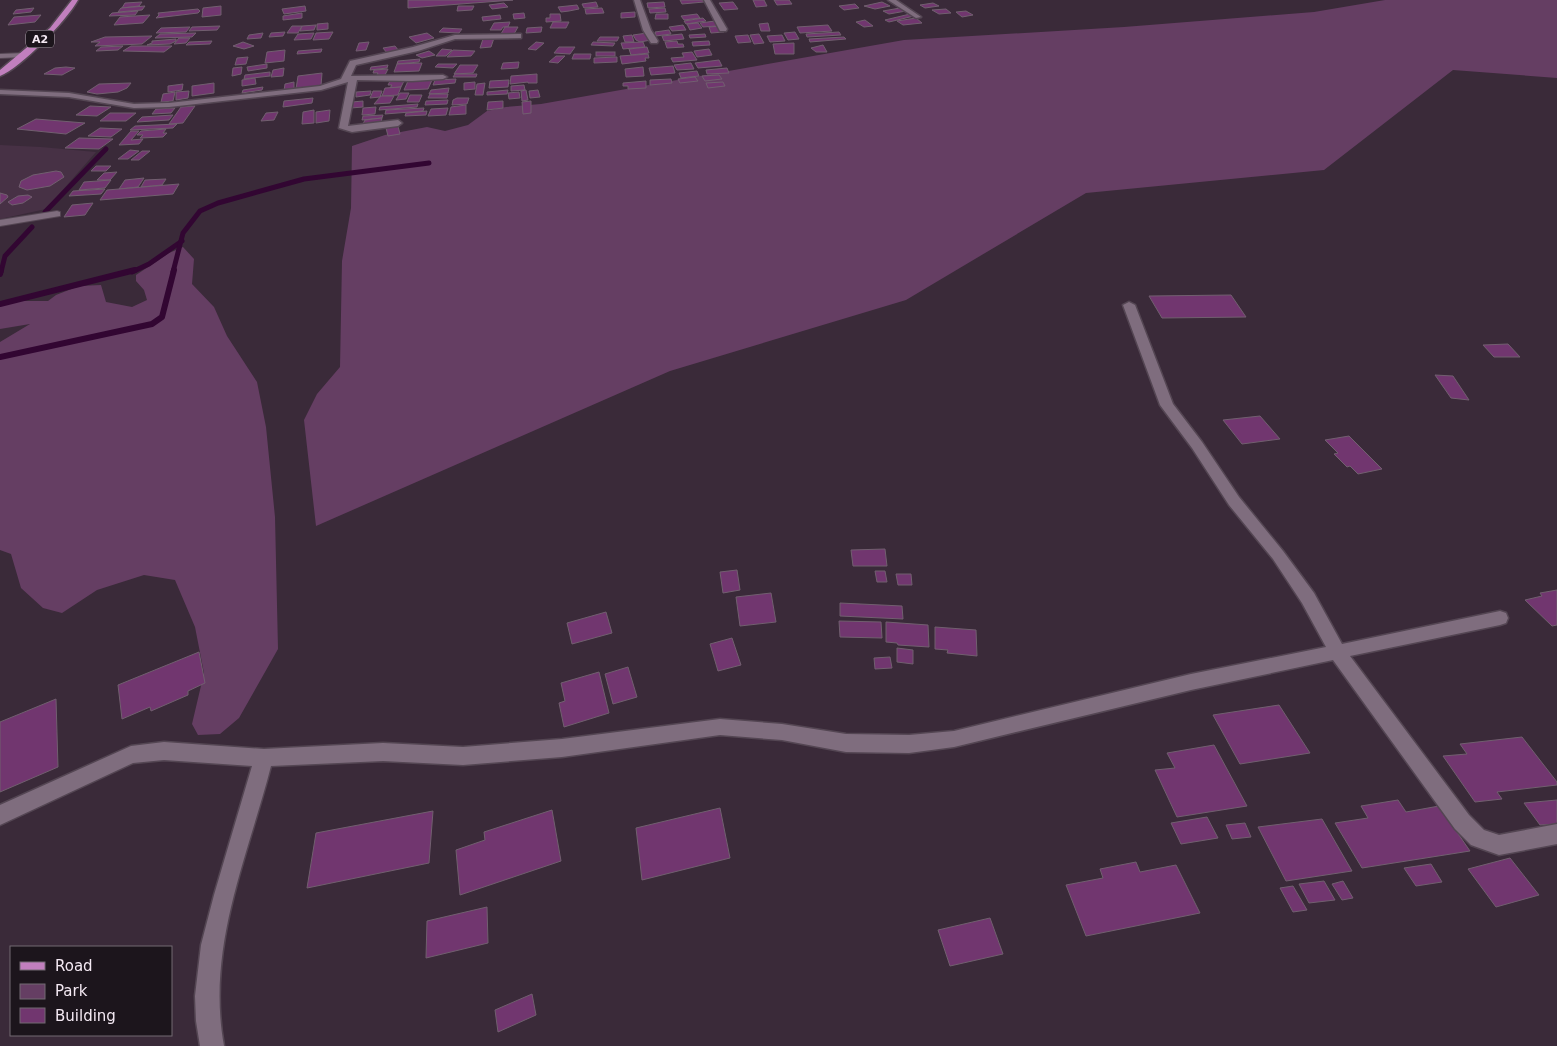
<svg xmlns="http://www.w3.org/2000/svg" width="1557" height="1046" font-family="'DejaVu Sans',sans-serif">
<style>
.built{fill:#473145}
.green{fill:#653e63}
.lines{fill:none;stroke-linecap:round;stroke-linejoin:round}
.stream-far1{stroke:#320632;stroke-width:5}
.stream{stroke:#320632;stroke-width:6}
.building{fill:#71366f;stroke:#715f6f}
.lane-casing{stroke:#544653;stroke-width:2}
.street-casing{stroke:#544653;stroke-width:3}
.primary-casing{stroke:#544653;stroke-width:3}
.lane{fill:#7f6d7e;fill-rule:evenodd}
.street{fill:#7f6d7e;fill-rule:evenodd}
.primary{fill:#c17fbe;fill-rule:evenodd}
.labels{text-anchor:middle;stroke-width:5;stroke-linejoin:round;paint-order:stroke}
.shield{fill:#1c151c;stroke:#b3a9b2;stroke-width:1}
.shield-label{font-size:11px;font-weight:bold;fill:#f4e9f3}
</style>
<rect width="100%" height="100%" fill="#3a2a39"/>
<path class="built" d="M0,145l41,2 55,5 -50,57 -46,10z"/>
<g class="green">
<path d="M1385,0h172v78l-104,-8 -129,100 -238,23 -180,107 -236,71 -354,155 -12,-106 13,-26 23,-27 2,-106 9,-53 1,-62 33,-11 42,-8 18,4 23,-6 19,-14 19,-4 35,-3 363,-64 220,-13 190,-15z"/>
<path d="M183,247l11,12 -2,25 22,23 13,29 30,46 9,45 9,90 3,132 -39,69 -19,16 -22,1 -6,-11 12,-51 -9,-46 -20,-47 -31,-5 -47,15 -35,23 -19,-5 -22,-20 -10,-34 -11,-4v-208l30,-18 -30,5v-23l20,-5h28l8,-6 23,-9 22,-1 5,17 26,5 15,-7 -3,-10 -8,-9v-6l33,-22z"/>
</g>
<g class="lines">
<g class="stream-far1">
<path d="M45,212l61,-63"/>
<path d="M1,272l4,-16 27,-29"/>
<path d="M132,272l17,-8 33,-23"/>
<path d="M173,272l10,-39 17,-22 18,-8 86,-24 125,-16"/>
</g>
<g class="stream">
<path d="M0,274l1,-4"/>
<path d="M0,304l135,-34"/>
<path d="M0,357l152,-33 10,-7 12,-47"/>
</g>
</g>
<g class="building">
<path d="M408,0h105l-105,8z"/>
<path d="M680,0h22l2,2 -22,2z"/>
<path d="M753,0h11l3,6 -11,1z"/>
<path d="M774,0h15l3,4 -15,1z"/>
<path d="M142,2l-3,4 -17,2 3,-5z"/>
<path d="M596,2l2,5 -14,1 -2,-4z"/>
<path d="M664,2l1,5 -17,1 -1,-5z"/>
<path d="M733,2l5,7 -14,1 -5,-7z"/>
<path d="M882,2l8,4 -15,3 -11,-3z"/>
<path d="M504,3l4,4 -16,2 -3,-4z"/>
<path d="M933,3l6,3 -14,2 -5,-3z"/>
<path d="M855,4l4,4 -15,2 -5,-4z"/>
<path d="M577,5l2,4 -10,2 -8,1 -3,-5z"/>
<path d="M145,6l-3,4 -24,2 3,-4z"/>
<path d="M221,6v9l-19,2 1,-9z"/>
<path d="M305,6l1,5 -22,3 -2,-5z"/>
<path d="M458,6h16l-2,4 -15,1z"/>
<path d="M34,8l-3,4 -18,2 3,-4z"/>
<path d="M602,8l2,5 -18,1 -1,-5z"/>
<path d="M665,8l1,4 -16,1 -1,-4z"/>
<path d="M900,8l6,3 -17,3 -6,-3z"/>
<path d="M198,9l2,2 -2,2 -42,5 3,-3 -1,-2z"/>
<path d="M946,9l5,4 -12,1 -7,-4z"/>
<path d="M138,11l-3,4 -26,1 3,-3z"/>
<path d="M966,11l7,4 -11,2 -6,-5z"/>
<path d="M635,12v5l-14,1v-5z"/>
<path d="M302,13v5l-19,2v-4z"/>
<path d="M524,13l1,5 -11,1 -1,-5z"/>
<path d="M550,14h10l1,7 -15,1v-4h4z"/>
<path d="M656,14h12v5h-13z"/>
<path d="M697,14l3,4 -16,2 -3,-4z"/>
<path d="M910,14l4,2 -25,6 -4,-2z"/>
<path d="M41,15l-6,7 -27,3 6,-8z"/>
<path d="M150,15l-7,8 -29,2 6,-8z"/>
<path d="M500,15l1,4 -18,2 -1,-4z"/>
<path d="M703,18l3,3 -20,3 -2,-3z"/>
<path d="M916,18l6,5 -19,2 -6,-4z"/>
<path d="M865,20l8,6 -9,1 -8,-5z"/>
<path d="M715,21l2,5 -14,1 -3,-4z"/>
<path d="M510,22l-2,5h-5l-2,3h-11l4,-7z"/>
<path d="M553,22h16l-3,6h-16z"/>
<path d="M328,23v6l-11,1v-6z"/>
<path d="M698,23l4,5 -12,2 -3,-6z"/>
<path d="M768,23l2,8h-9l-2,-7z"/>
<path d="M316,25l-2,5 -14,1 2,-5z"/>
<path d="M683,25l3,5 -14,1 -3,-4z"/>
<path d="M828,25l4,6 -32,2 -3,-6z"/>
<path d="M220,26l-3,4 -28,1 3,-4z"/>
<path d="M292,26h10l-4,7h-11z"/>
<path d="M721,26l3,6 -13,1 -2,-6z"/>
<path d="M190,27l-4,5 -30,1 5,-5z"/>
<path d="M505,27h13l-4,7h-13z"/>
<path d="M542,27l-1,5 -15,1 1,-5z"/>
<path d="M443,28l19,1 -3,4 -20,-1z"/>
<path d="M669,30l2,4 -15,2 -1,-4z"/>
<path d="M285,32l-2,4 -14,1 2,-4z"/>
<path d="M333,32l-4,7 -16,1 3,-7z"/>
<path d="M795,32l4,7 -11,1 -4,-7z"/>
<path d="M839,32l2,3 -34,2 -1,-3z"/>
<path d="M196,33l-4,4 -37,1 5,-4z"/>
<path d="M263,33l-2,5 -14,1 2,-4z"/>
<path d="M314,33l-3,6 -17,1 4,-6z"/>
<path d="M427,33l7,5 -18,5 -7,-6z"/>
<path d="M647,33l4,7 -11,2 -4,-2 -3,-5z"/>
<path d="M682,34l2,5 -20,2 -2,-5z"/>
<path d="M705,34l1,3 -16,1 -1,-3z"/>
<path d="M759,34l5,9 -10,1 -4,-9z"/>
<path d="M632,35l2,7h-9l-2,-6z"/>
<path d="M748,35l3,7 -13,1 -3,-7z"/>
<path d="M782,35l3,6 -15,1 -3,-6z"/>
<path d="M152,36l-10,8 -47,2 5,-4h-9l14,-5z"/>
<path d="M600,37h19l-2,4h-20z"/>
<path d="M844,37l2,2 -36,3 -1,-3z"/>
<path d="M179,38h11l-4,5 -12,1z"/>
<path d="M494,38l-3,9 -11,1 3,-9z"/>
<path d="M176,39v2l-6,3 -23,1 5,-2v-2z"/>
<path d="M212,41l-2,3 -24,1 3,-3z"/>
<path d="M677,41l1,3h5l1,3 -17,1 -2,-6z"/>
<path d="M709,41l1,4 -17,1 -1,-4z"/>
<path d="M243,42l11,4 -10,3 -11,-3z"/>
<path d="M369,42l-3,8 -10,1 3,-8z"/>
<path d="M536,42l8,1 -8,7 -8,-1z"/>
<path d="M593,42l22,1 -2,3 -22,-1z"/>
<path d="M643,42l2,5 -22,2 -2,-6z"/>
<path d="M794,43v11h-19l-2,-10z"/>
<path d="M823,45l4,7h-11l-5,-4z"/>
<path d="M123,46l-5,4 -22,1 5,-4z"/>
<path d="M131,46h41l-8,6 -41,-1z"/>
<path d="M395,46l4,5 -12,2 -4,-5z"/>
<path d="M559,47h16l-5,7 -16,-1z"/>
<path d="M647,47l2,6 -18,2 -2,-6z"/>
<path d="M322,49l-1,3 -24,2 1,-3z"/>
<path d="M442,49l10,1 -6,6h-10z"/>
<path d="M709,49l3,6 -15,2 -3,-6z"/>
<path d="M285,50l-1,11 -19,2 2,-11z"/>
<path d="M453,50l22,1 -4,5 -24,1z"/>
<path d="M429,51l6,4 -13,3 -6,-3z"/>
<rect x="596" y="52" width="19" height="4"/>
<path d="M692,52l5,8 -24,2 -2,-4 13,-1 -2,-4z"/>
<path d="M574,54h17l-1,5h-18z"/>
<path d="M648,54l1,4h-4l1,3 -24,3 -2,-8z"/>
<path d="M556,56h9l-7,7 -9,-1z"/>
<path d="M248,57l-2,7 -11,1 2,-7z"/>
<path d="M617,57v5l-23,1v-5z"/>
<path d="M420,59l-1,3 -22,2 1,-3z"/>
<path d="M719,60l3,6 -24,2 -3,-5z"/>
<path d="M519,62l-1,6 -17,1 2,-6z"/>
<path d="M422,63l-3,8 -25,1 3,-8z"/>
<path d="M691,63l3,6 -17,1 -3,-5z"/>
<path d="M267,64v4l-19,3 -1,-4z"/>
<path d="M438,64h19l-4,4 -18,-1z"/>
<path d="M388,65l-1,3 -17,2 1,-3z"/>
<path d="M460,65h18l-5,8 -19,1z"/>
<path d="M673,66l2,7 -24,2 -2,-7z"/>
<path d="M66,67l9,1 -13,7 -18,-1 11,-6z"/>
<path d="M242,67l-1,7 -9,2 1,-8z"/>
<path d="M643,67l1,9 -18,1 -1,-8z"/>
<path d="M284,68l-1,8 -12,1 2,-7z"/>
<path d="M727,68l2,5 -22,1 -1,-4z"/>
<path d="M388,69l-3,6h-8l1,-2h-5l1,-3z"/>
<path d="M697,71l2,5 -18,2 -2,-5z"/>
<path d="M270,72v4l-26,3 1,-4z"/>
<path d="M322,73l-1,13 -25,3 2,-13z"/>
<path d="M455,74h22l-1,3h-23z"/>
<path d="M537,74v9h-9v-1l-18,2 1,-8z"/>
<path d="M719,75l3,4 -17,2 -3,-5z"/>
<path d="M695,77l3,4 -18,2 -2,-4z"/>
<path d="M255,78l1,6 -14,2v-6z"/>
<path d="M456,79l-1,4 -22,2 2,-5z"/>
<path d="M671,79l1,4 -22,2v-5z"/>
<path d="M432,80l-4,9 -24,1 4,-9z"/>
<path d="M509,80l-1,7 -19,1 1,-7z"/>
<path d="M390,81h14l-3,6 -11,1 2,-3h-4z"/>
<path d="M646,81v7l-18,1v-3h-5v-3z"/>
<path d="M294,82v7l-10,2 1,-7z"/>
<path d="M475,82v7l-11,1v-7z"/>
<path d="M723,82l2,4 -17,2 -2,-5z"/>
<path d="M131,83l-4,5 -9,4 -21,2 -10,-2 12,-8z"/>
<path d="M214,83v10l-22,3v-10z"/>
<path d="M485,83l-2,12h-8l2,-11z"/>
<path d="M183,84l-1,6 -14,2v-6z"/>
<path d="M524,85l1,5 -14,1v-5z"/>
<path d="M263,87l-1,3 -20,3 1,-3z"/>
<path d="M401,87l-3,8 -16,1 3,-8z"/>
<path d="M449,88l-1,5 -19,1 2,-4z"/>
<path d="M508,90l-1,4 -20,1v-3z"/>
<path d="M526,90l2,10 -6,1 -1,-10z"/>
<path d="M538,90l2,7 -10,1 -1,-7z"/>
<path d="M189,91l-1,7 -12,2v-8z"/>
<path d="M371,91l-1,4 -14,2v-5z"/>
<path d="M373,91h9l-2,6 -10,1z"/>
<path d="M175,92l-2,9 -12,1 2,-8z"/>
<path d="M519,92l1,6 -11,1 -1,-6z"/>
<path d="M400,93h9l-3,6 -10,1z"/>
<path d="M430,94h18l-1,4h-19z"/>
<path d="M410,95h12l-3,7h-12z"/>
<path d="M381,96h13l-4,7 -16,1z"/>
<path d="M313,98l-1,5 -29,4 1,-6z"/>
<path d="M457,98h12l-2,6 -15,1 1,-5z"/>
<path d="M448,100l-1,4 -22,1 1,-4z"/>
<path d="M363,101v6l-12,1 1,-6z"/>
<path d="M503,101v7l-16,2 1,-8z"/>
<path d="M531,101v12l-8,1 -1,-12z"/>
<path d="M418,104l-1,3 -38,3 1,-3z"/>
<path d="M466,105v9l-17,1 2,-8z"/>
<path d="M90,106l21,1 -14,9 -21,-1z"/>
<path d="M195,106l-12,17 -14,1 12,-17z"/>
<path d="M376,107l-1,7 -13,1 1,-7z"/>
<path d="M175,108l-4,5 -19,1 4,-5z"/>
<path d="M424,108l-1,3 -38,3 1,-4z"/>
<path d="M448,108l-2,7 -18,1 3,-7z"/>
<path d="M314,110v13l-12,1 1,-12z"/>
<path d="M330,110l-1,11 -13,2v-11z"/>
<path d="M427,111l-1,4 -21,1 1,-3z"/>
<path d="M278,112l-4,8 -13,1 5,-8z"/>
<path d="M110,113h26l-10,8h-26z"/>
<path d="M173,115l-4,5 -32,2 5,-5z"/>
<path d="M383,115l-1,3 -20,2 1,-4z"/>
<path d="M382,118l-1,5 -18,1 2,-4z"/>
<path d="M36,119l49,4 -19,11 -49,-5z"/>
<path d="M177,124l-4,4 -43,2 5,-4z"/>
<path d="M398,126l2,8 -12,2 -2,-8z"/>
<path d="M100,128l22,1 -11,8 -23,-1z"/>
<path d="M166,129l-3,4h4l-4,4 -23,1 3,-3h-6l4,-4z"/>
<path d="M131,131h8l-8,9 12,-1 -4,5 -20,1z"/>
<path d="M79,138l34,1 -14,10 -34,-1z"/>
<path d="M130,150l9,1 -11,8h-10z"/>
<path d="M142,151h8l-11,9h-8z"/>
<path d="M96,166h15l-5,5h-15z"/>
<path d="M56,171l5,1 3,5 -14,9 -23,4 -8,-3 2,-6 12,-6z"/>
<path d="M117,172l-7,8h-13l7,-7z"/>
<path d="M144,178l-6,9 -19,2 6,-9z"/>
<path d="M166,179l-4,6 -21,2 4,-7z"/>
<path d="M111,180l-6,8 -26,2 5,-8z"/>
<path d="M179,184l-6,10 -73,6 7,-10z"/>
<path d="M105,189l-4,5 -32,2 4,-5z"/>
<path d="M0,193l7,2 1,2 -8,7z"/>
<path d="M28,195l4,2 -9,6 -11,2 -4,-3 10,-6z"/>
<path d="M93,203l-8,12 -21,2 8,-12z"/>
<path d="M1231,295l15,22 -84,1 -13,-22z"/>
<path d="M1508,344l12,13h-26l-11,-12z"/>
<path d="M1435,375l18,1 16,24 -18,-2z"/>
<path d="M1260,416l20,23 -38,5 -19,-24z"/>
<path d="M1349,436l33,33 -24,5 -8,-8 -3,1 -13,-13 4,-1 -13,-13z"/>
<path d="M885,549l2,17h-34l-2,-16z"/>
<path d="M737,570l3,20 -17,3 -3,-21z"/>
<path d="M875,571h10l2,11h-10z"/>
<path d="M896,574h15l1,11h-14z"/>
<path d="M1557,590v35l-5,1 -27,-26 17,-4 -2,-3z"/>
<path d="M771,593l5,29 -36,4 -4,-29z"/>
<path d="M840,603l62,3 1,13 -63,-3z"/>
<path d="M606,612l6,21 -40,11 -5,-21z"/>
<path d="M839,621l42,1 1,16 -42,-1z"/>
<path d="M886,622l42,3 1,22 -31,-2 -1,-2 -11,-1z"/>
<path d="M935,627l41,3 1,26 -30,-3 1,-3 -13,-1z"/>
<path d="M732,638l9,27 -23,6 -8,-27z"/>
<path d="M897,648l16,2v14l-16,-2z"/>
<path d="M199,652l6,31 -17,8v4l-37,16 -1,-4 -28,12 -4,-34z"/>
<path d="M890,657l2,11 -17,1 -1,-11z"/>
<path d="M628,667l9,30 -24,7 -8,-30z"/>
<path d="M599,672l10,41 -45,14 -5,-24 6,-2 -4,-18z"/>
<path d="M56,699l2,68 -58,25v-70z"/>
<path d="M1279,705l31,48 -70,11 -27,-49z"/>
<path d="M1522,737l35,45v3l-60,7 5,7 -27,3 -32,-46 24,-2 -7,-10z"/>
<path d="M1214,745l33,61 -70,11 -22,-47 20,-2 -8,-15z"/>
<path d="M1398,800l8,12 33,-6 31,45 -108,17 -27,-45 33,-5 -7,-12z"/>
<path d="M1557,800v24l-17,1 -16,-22z"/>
<path d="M720,808l10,50 -88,22 -6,-52z"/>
<path d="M552,810l9,51 -101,34 -4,-45 29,-10 -1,-8z"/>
<path d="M433,811l-4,52 -122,25 9,-55z"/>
<path d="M1207,817l11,21 -37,6 -10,-21z"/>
<path d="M1322,819l30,52 -66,10 -28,-54z"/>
<path d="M1245,823l6,14 -19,2 -6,-14z"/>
<path d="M1510,858l29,37 -43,12 -28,-38z"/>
<path d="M1136,862l4,10 36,-7 24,48 -114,23 -20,-51 37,-7 -3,-9z"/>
<path d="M1431,864l11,18 -26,4 -12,-18z"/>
<path d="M1324,881l11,19 -26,3 -10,-19z"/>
<path d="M1343,881l10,17 -11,2 -10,-16z"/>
<path d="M1293,886l14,24 -14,2 -13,-24z"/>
<path d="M487,907l1,36 -62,15 1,-37z"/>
<path d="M990,918l13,36 -53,12 -12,-36z"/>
<path d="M532,994l4,21 -38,17 -3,-22z"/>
</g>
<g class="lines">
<g class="lane-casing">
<g id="lane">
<path d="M0,54l24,-1 3,2 -3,2 -24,1z"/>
<path d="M57,211l3,1v4l-60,10v-6z"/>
</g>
</g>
<g class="street-casing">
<g id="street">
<path d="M634,0h6l11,30 7,11 -1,2h-6l-8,-13z"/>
<path d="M704,0h6l17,29 -1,2h-6z"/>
<path d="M888,0h8l25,17 -5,1z"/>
<path d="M518,34h3v4l-66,1 -37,12 -62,14 -5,11 92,-1 4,2 -4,2 -31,2 -55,-1 -9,46 50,-6 4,3 -4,3 -46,6 -13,-4 9,-46 -27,8 -152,17 -35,1 -65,-11 -69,-3v-4l69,3 65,11 35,-1 151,-17 21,-7 9,-18 63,-14 42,-12z"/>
<path d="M1129,302l6,3 38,99 29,38 37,55 44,54 31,42 28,51 158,-33 6,2 2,5 -2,5 -6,2 -150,31 119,159 15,15 15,5 58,-11v20l-58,11 -28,-10 -16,-16 -122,-169 -142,30 -237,57 -45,6 -63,-1 -64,-12 -62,-5 -158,22 -99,8 -80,-4 -112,5c-24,93 -65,182 -47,280h-24l-4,-25 -1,-25 6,-51 13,-50 38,-129 -88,-6 -31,3 -133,62v-20l131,-59 33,-4 100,7 119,-6 80,4 99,-8 158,-20 62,5 64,10 63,1 45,-4 237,-57 135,-27 -24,-44 -29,-44 -44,-54 -37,-57 -32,-43 -37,-100z"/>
</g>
</g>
<g class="primary-casing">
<path id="primary" d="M72,0h6c-11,20 -57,68 -78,76v-6l50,-42z"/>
</g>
<use href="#lane" class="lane"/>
<use href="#street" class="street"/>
<use href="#primary" class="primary"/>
</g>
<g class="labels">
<rect class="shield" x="26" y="30.5" width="28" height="17" rx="4"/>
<g class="shield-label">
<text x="40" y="43">A2</text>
</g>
</g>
<rect x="10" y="946" width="162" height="90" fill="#1c151c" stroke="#726a72"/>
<rect x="20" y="962" width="25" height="8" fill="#c17fbe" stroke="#726a72"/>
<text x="55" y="971" font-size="15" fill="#f4e9f3">Road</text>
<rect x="20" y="984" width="25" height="15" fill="#653e63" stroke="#726a72"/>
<text x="55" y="996" font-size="15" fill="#f4e9f3">Park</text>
<rect x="20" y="1008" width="25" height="15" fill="#71366f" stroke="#726a72"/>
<text x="55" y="1021" font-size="15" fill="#f4e9f3">Building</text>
</svg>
